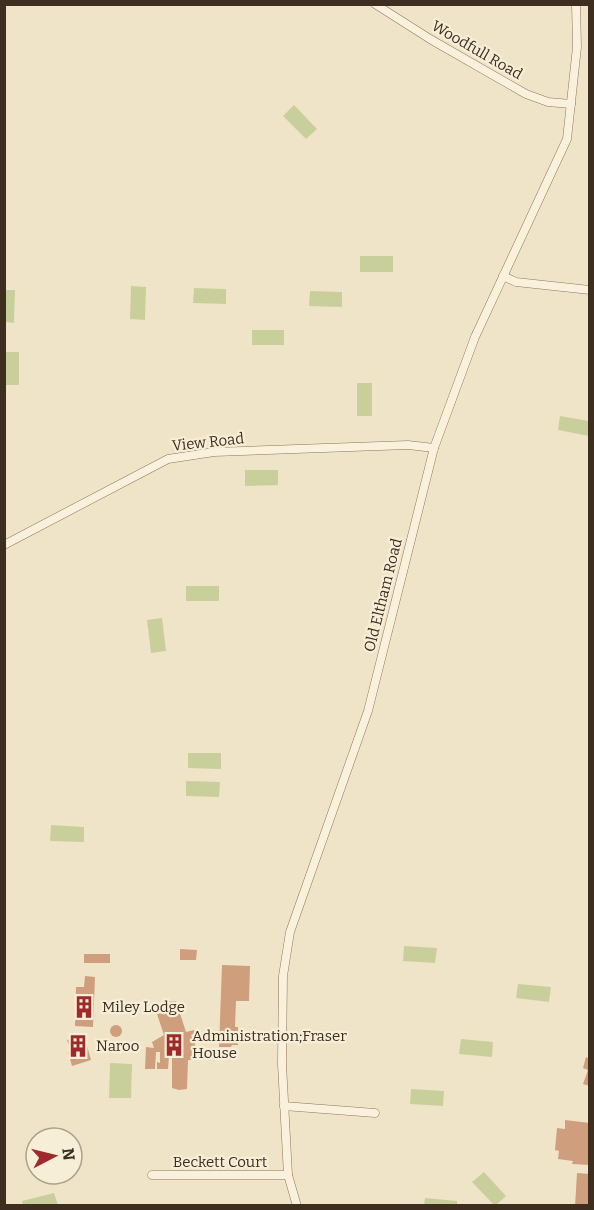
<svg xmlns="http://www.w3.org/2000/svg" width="594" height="1210" font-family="Bitter,serif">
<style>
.green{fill:#c9cf9b}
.building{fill:#cf9f7d}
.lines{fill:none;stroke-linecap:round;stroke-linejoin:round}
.minor-casing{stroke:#8d765c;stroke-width:9}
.minor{stroke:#faf1dc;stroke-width:8}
.labels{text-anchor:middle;stroke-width:4.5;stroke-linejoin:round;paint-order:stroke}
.street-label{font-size:15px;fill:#3d2e20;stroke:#f7eed8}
.poi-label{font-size:15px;fill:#3d2e20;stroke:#f7eed8;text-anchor:start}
</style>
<rect width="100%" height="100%" fill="#f0e4c8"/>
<g class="green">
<path d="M294,105l23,24 -11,10 -23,-23z"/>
<rect x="360" y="256" width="33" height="16"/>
<path d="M131,286l15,1 -1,33 -15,-1z"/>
<path d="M194,288l32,1v15l-33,-1z"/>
<path d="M5,290h10l-1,33 -9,-1z"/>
<path d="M310,291l32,1v15l-33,-1z"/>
<rect x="252" y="330" width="32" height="15"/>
<rect x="5" y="352" width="14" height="33"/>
<rect x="357" y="383" width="15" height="33"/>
<path d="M560,416l29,5v15l-31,-6z"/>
<path d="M245,470h33v15l-33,1z"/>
<rect x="186" y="586" width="33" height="15"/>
<path d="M162,618l4,33 -15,2 -4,-33z"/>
<path d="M188,753h33v16l-33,-1z"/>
<path d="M186,781l34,1 -1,15 -33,-1z"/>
<path d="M51,825l33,2v15l-34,-1z"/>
<path d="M404,946l33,2 -2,15 -32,-2z"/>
<path d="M518,984l33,3 -2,15 -33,-4z"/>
<path d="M461,1039l32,3 -1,15 -33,-3z"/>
<path d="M110,1063l22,1 -1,34h-22z"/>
<path d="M411,1089l33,2 -1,15 -33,-2z"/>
<path d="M484,1172l22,24 -10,9h-2l-22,-23z"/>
<path d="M54,1193l4,12h-35l-1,-4z"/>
<path d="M425,1198l32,3v4h-33z"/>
</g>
<g class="building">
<path d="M180,949l17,1 -1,10h-16z"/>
<rect x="84" y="954" width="26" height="9"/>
<path d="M222,965l28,1 -1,35h-13l-1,26h3v18h-6l-1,2h-12z"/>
<path d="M85,976l10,1 -2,50 -18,-1 1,-39h8z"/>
<path d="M176,1001l10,31 8,-2 2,3 -5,2 4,8 -1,17h-6l-1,29 -8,1 -7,-2v-32h-3l-1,13h-11v-7l3,1v-11h-4l-1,17h-10l1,-22 8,1 -2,-6 12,-7 -7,-21 4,-1 -2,-6 6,-5z"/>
<circle cx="116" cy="1031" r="6"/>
<path d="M76,1034l1,3 7,-2 7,25 -19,6 -4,-14 3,-1 -4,-11 4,-1 -1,-3z"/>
<path d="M586,1057l4,2v27l-7,-2 5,-14 -5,-2z"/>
<path d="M565,1120l25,3v42l-18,-1 1,-3 -15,-2 1,-8 -4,-1 2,-22 8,1z"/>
<path d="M577,1173l13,1v32h-15z"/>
</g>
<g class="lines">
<g class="minor-casing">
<g id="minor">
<path d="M375,4l55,35 96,55 22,8 23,2"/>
<path d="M503,276l13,6 74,8"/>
<path d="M4,545l164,-86 46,-7 194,-7 26,3"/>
<path d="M284,1106l91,7"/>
<path d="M152,1175h136"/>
<path d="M297,1206l-9,-31 -6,-111 1,-88 7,-44 78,-221 66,-263 41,-111 92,-198 10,-92 -1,-43"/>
</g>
</g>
<use href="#minor" class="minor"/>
</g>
<defs>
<g id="building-bare" transform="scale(1.8)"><path d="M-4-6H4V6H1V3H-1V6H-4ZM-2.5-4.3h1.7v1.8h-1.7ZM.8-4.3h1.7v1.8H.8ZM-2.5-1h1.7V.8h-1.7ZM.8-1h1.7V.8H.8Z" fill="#9e2a2b" stroke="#f7eed8" stroke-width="2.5" paint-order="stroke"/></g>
</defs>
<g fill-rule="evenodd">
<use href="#building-bare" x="84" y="1007"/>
<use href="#building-bare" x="174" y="1045"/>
<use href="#building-bare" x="78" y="1046"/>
</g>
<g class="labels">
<g class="street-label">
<text transform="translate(477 50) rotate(30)" y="5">Woodfull Road</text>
<text transform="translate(208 442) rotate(-6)" y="5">View Road</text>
<text transform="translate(383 595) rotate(-76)" y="5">Old Eltham Road</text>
<text x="220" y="1167">Beckett Court</text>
</g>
<g class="poi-label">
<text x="102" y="1012">Miley Lodge</text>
<text x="192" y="1041">Administration;Fraser<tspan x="192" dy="17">House</tspan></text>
<text x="96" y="1051">Naroo</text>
</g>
</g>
<rect width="594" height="1210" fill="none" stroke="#3d2e20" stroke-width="12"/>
<g transform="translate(54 1156) rotate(83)"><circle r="28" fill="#f7eed8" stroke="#ada18e" stroke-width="1.5"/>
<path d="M0-4.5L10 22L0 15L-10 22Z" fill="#9e2a2b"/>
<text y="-9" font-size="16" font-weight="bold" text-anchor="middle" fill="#3d2e20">N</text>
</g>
</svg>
